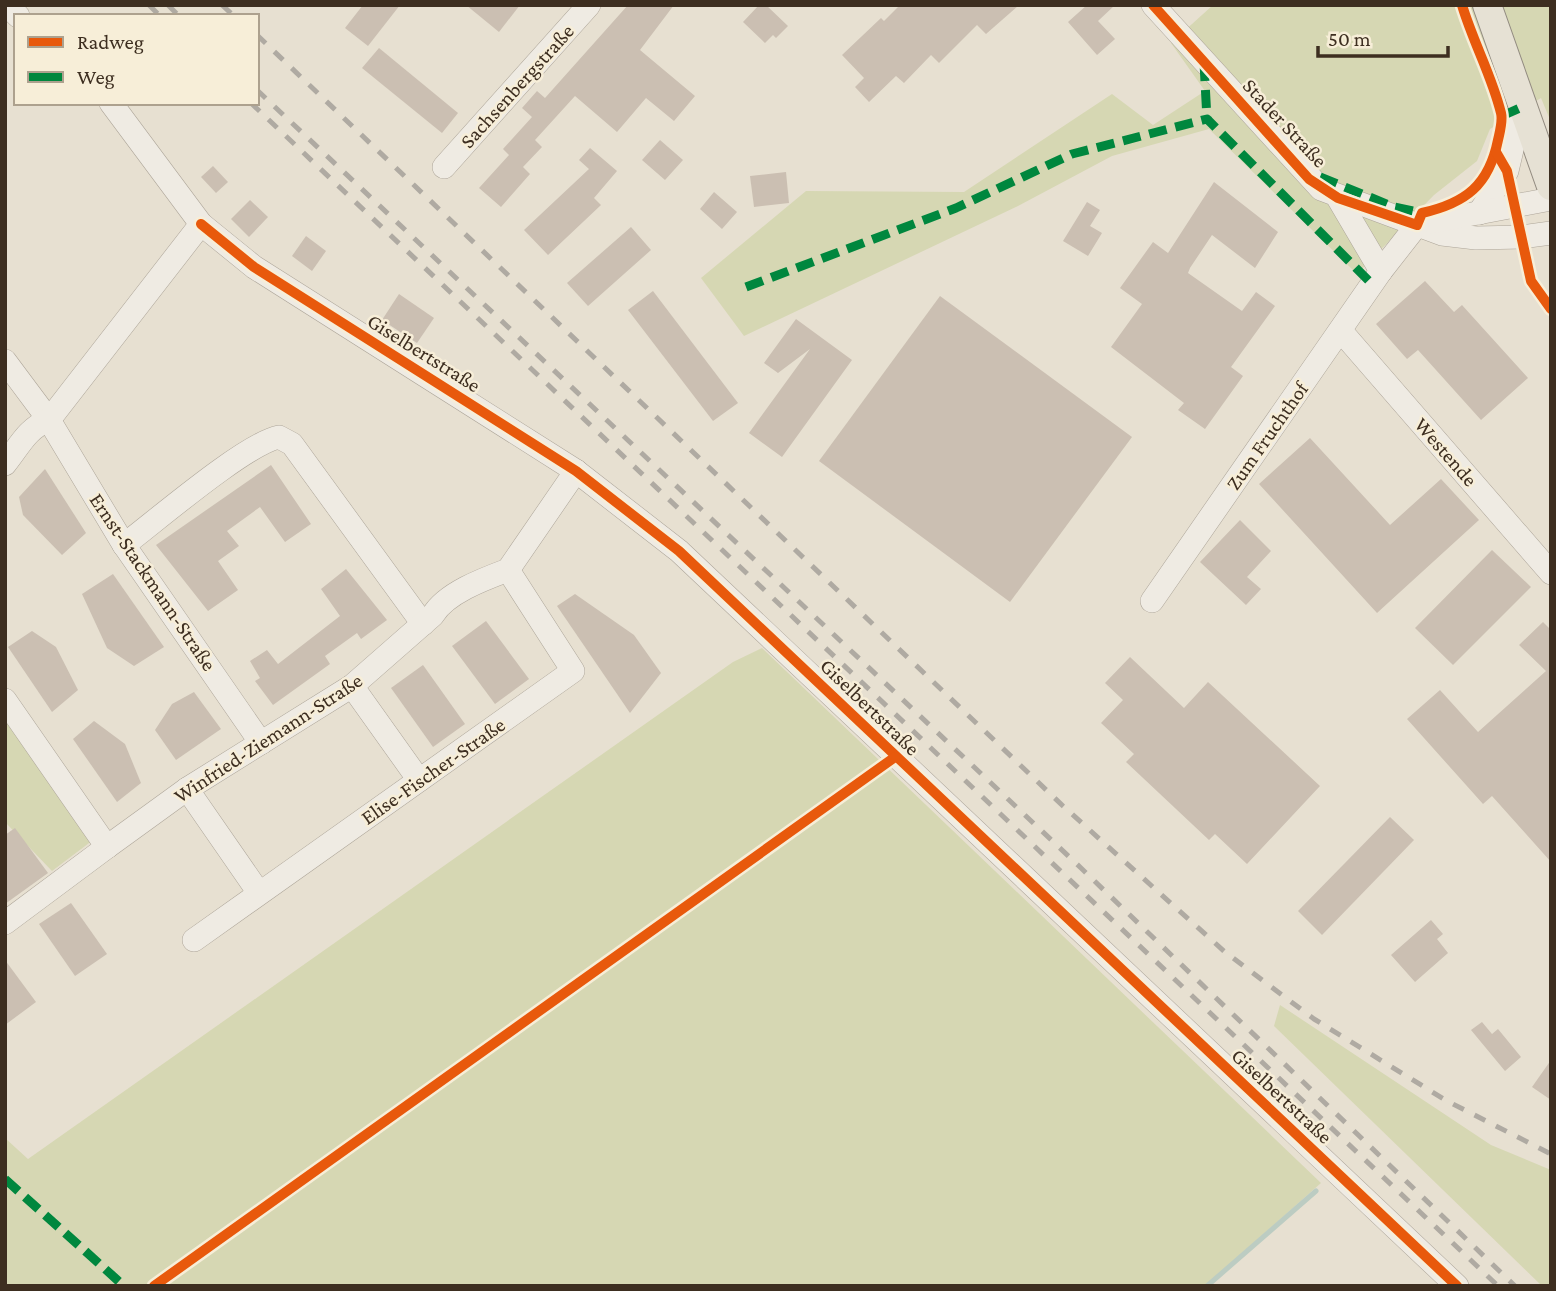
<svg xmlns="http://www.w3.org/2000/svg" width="1556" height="1291" font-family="'Crimson Pro',serif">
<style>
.green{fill:#d6d7b3}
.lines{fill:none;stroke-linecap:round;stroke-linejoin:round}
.stream{stroke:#bcccc2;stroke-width:5}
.building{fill:#cbbfb2}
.minor-casing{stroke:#ada599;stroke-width:24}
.major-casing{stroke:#928b80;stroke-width:30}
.minor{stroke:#efebe3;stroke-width:23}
.major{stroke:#e6e1d4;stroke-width:28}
.rail{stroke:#afaaa2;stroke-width:5;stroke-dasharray:12 12;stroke-linecap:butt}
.quiet{stroke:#00873e;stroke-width:9;stroke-dasharray:18 9;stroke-linecap:butt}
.cycleway-casing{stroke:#f7eed8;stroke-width:15}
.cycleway{stroke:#e8590c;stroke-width:10}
.labels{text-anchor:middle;stroke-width:5;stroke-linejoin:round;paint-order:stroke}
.street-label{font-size:21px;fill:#3d2e20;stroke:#f7eed8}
</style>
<rect width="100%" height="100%" fill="#e7e0d1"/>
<g class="green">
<path d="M1213,5h338v117l-10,-24 -51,31 -13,32 -43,34 -77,79 -148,-145 -97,27 -94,50 -274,130 -43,-58 105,-87 158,1 148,-98 41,31 52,-34 -34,-48z"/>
<path d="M762,648l559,535 -116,103h-1200v-148l23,21 705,-497z"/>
<path d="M5,716l88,124 -41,31 -47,-49z"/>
<path d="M1280,1005l211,140 60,25v116h-9l-268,-260z"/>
</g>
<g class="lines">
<path class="stream" d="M1207,1286l109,-95"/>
</g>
<g class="building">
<path d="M363,5h37l-32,41 -23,-18z"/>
<path d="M466,5h54l-21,27z"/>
<path d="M628,5h46l-34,45 55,46 -21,25 -28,-23 -29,34 -42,-36 -40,44 7,7 -19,20 7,7 -29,33 -22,-19 30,-33 -6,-6 29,-32 -10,-9 15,-17 8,7z"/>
<path d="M759,5h7l22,21 -12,12 -3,-3 -8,8 -22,-21z"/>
<path d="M900,5h119l-33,29 -9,-9 -38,38 -8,-8 -27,28 -8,-7 -27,26 -14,-15 9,-9 -22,-23 39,-37 3,3z"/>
<path d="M1087,5h28l-17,16 17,18 -18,16 -29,-33z"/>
<path d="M379,48l79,65 -16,20 -80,-65z"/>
<path d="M660,140l23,20 -18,20 -23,-20z"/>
<path d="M590,148l27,23 -23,27 7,7 -53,50 -24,-25 65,-61 -10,-9z"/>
<path d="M213,166l15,16 -12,11 -15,-16z"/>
<path d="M786,172l3,31 -35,4 -4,-31z"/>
<path d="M1214,182l64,50 -23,36 -43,-33 -22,33 -2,5 54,38 14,-19 19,14 -44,61 12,9 -38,53 -27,-19 6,-7 -73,-56 31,-43 -22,-16 33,-46 15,11z"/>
<path d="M714,192l23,20 -15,17 -22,-20z"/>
<path d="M250,200l18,17 -19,20 -18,-18z"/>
<path d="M1087,202l13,8 -10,16 12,7 -14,23 -25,-15z"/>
<path d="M631,227l20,23 -63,56 -21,-23z"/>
<path d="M306,236l20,15 -14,20 -20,-15z"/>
<path d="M1425,281l29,31 8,-7 66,73 -47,42 -63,-70 -11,9 -31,-35z"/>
<path d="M653,291l85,112 -25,18 -85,-111z"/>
<path d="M399,294l35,24 -17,25 -35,-23z"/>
<path d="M940,296l192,141 -122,165 -191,-141z"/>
<path d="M796,319l56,41 -70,97 -33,-24 61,-84 -32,24 -14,-10z"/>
<path d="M1310,438l80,87 51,-46 38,41 -102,93 -118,-129z"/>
<path d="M271,465l40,59 -26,18 -25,-35 -33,24 12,15 -21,15 20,29 -30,21 -52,-66z"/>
<path d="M45,469l41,64 -24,22 -39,-40 -4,-18z"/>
<path d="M1240,520l31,31 -24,26 14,12 -15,16 -46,-43z"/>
<path d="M1492,550l39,37 -78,78 -38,-37z"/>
<path d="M346,569l41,51 -26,19 -4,-6 -32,23 5,8 -57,41 -18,-24 5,-3 -10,-17 17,-11 11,14 62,-48 -19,-27z"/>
<path d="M113,574l51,73 -30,19 -27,-18 -25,-54z"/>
<path d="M575,594l59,41 27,38 -31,40 -73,-107z"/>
<path d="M486,621l43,58 -34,25 -43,-58z"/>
<path d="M1543,622l8,8v232l-59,-66 -9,8 -76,-85 33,-29 38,42 68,-61 -27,-26z"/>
<path d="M32,631l24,16 22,43 -26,22 -44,-65z"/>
<path d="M1130,657l54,51 24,-26 112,104 -73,78 -32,-30 -6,6 -83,-78 8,-8 -33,-31 22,-23 -18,-17z"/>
<path d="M423,665l42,59 -32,23 -42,-59z"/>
<path d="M194,692l27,37 -45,31 -21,-30 17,-26z"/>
<path d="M94,721l31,23 16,39 -24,19 -44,-63z"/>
<path d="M1390,817l24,23 -92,95 -24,-24z"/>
<path d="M15,828l33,45 -43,31v-69z"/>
<path d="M71,903l36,51 -32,22 -36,-52z"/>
<path d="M1431,920l12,14 -6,5 11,14 -33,29 -24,-27z"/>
<path d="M5,960l31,42 -31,23z"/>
<path d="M1482,1022l10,12 6,-5 23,28 -16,14 -34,-41z"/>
<path d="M1551,1060v40l-19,-13z"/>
</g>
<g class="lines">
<g class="minor-casing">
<g id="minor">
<path d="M7,5l11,11"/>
<path d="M1153,5l168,184 121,45 34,4 46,-1 29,-4"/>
<path d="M111,103l90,121 53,43 322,204 103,80 778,735"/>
<path d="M444,167l145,-162"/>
<path d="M1479,213l28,-42 15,-64"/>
<path d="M1420,224l131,-25"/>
<path d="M1381,271l36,-46"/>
<path d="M1341,331l210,242"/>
<path d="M5,361l44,59 75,125 137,198"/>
<path d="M5,464c14,-17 22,-36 44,-44l152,-196"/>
<path d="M124,545c32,-24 121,-101 155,-108l13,7 131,180"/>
<path d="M1152,601l229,-330 -43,-73"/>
<path d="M352,686l67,94"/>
<path d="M5,700l102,147 80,-58 165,-103 81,-71c13,-22 51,-36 75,-45l68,-99"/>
<path d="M187,789l72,104"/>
<path d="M5,923l102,-76"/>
<path d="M194,940l379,-269 -65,-101"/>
</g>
</g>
<g class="major-casing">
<path id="major" d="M1487,5l64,181"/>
</g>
<use href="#minor" class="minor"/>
<use href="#major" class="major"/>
<g class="rail">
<path d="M149,5l11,11"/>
<path d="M168,5l11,11"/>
<path d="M222,5l12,11"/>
<path d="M257,35l806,771 162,146 89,67 133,82 104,53"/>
<path d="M257,90l824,778 434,418"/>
<path d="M251,103l1247,1183"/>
</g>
<g class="quiet">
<path d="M1204,63l3,56"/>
<path d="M1502,116l20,-9"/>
<path d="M1320,177l74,30 28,6"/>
<path d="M746,287l210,-79 116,-54 135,-35 165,165"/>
<path d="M5,1179l119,107"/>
</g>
<g class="cycleway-casing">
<g id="cycleway">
<path d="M1153,5l156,174 29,19 79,27 5,-12c44,-10 67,-28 76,-73 2,-9 5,-19 3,-27 -9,-37 -28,-71 -39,-108"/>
<path d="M1496,152l11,19 24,110 20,28"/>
<path d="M201,224l53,43 322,204 103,80 778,735"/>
<path d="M154,1286l741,-529"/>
</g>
</g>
<use href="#cycleway" class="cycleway"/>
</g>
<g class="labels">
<g class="street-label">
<text transform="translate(517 86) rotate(-48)" y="7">Sachsenbergstraße</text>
<text transform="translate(1285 123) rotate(47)" y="7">Stader Straße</text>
<text transform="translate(424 353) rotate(32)" y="7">Giselbertstraße</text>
<text transform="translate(1267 436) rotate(-55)" y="7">Zum Fruchthof</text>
<text transform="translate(1446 452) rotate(49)" y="7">Westende</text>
<text transform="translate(153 582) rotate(56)" y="7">Ernst-Stackmann-Straße</text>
<text transform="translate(870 707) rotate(44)" y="7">Giselbertstraße</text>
<text transform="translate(268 738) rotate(-33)" y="7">Winfried-Ziemann-Straße</text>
<text transform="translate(433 771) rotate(-35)" y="7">Elise-Fischer-Straße</text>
<text transform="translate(1282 1096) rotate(43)" y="7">Giselbertstraße</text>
</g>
</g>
<rect width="1556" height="1291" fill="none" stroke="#3d2e20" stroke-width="14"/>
<rect x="14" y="14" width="245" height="91" fill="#f7eed8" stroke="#ada18e" stroke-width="2"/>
<rect x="28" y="37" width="35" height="10" fill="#e8590c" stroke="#ada18e" stroke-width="2"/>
<text x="77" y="49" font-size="21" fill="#3d2e20">Radweg</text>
<rect x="28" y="72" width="35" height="10" fill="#00873e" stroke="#ada18e" stroke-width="2"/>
<text x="77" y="84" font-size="21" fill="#3d2e20">Weg</text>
<path d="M1318 46v10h130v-10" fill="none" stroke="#3d2e20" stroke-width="3.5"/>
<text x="1328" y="46" font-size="21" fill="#3d2e20" stroke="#f7eed8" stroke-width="5" paint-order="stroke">50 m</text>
</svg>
